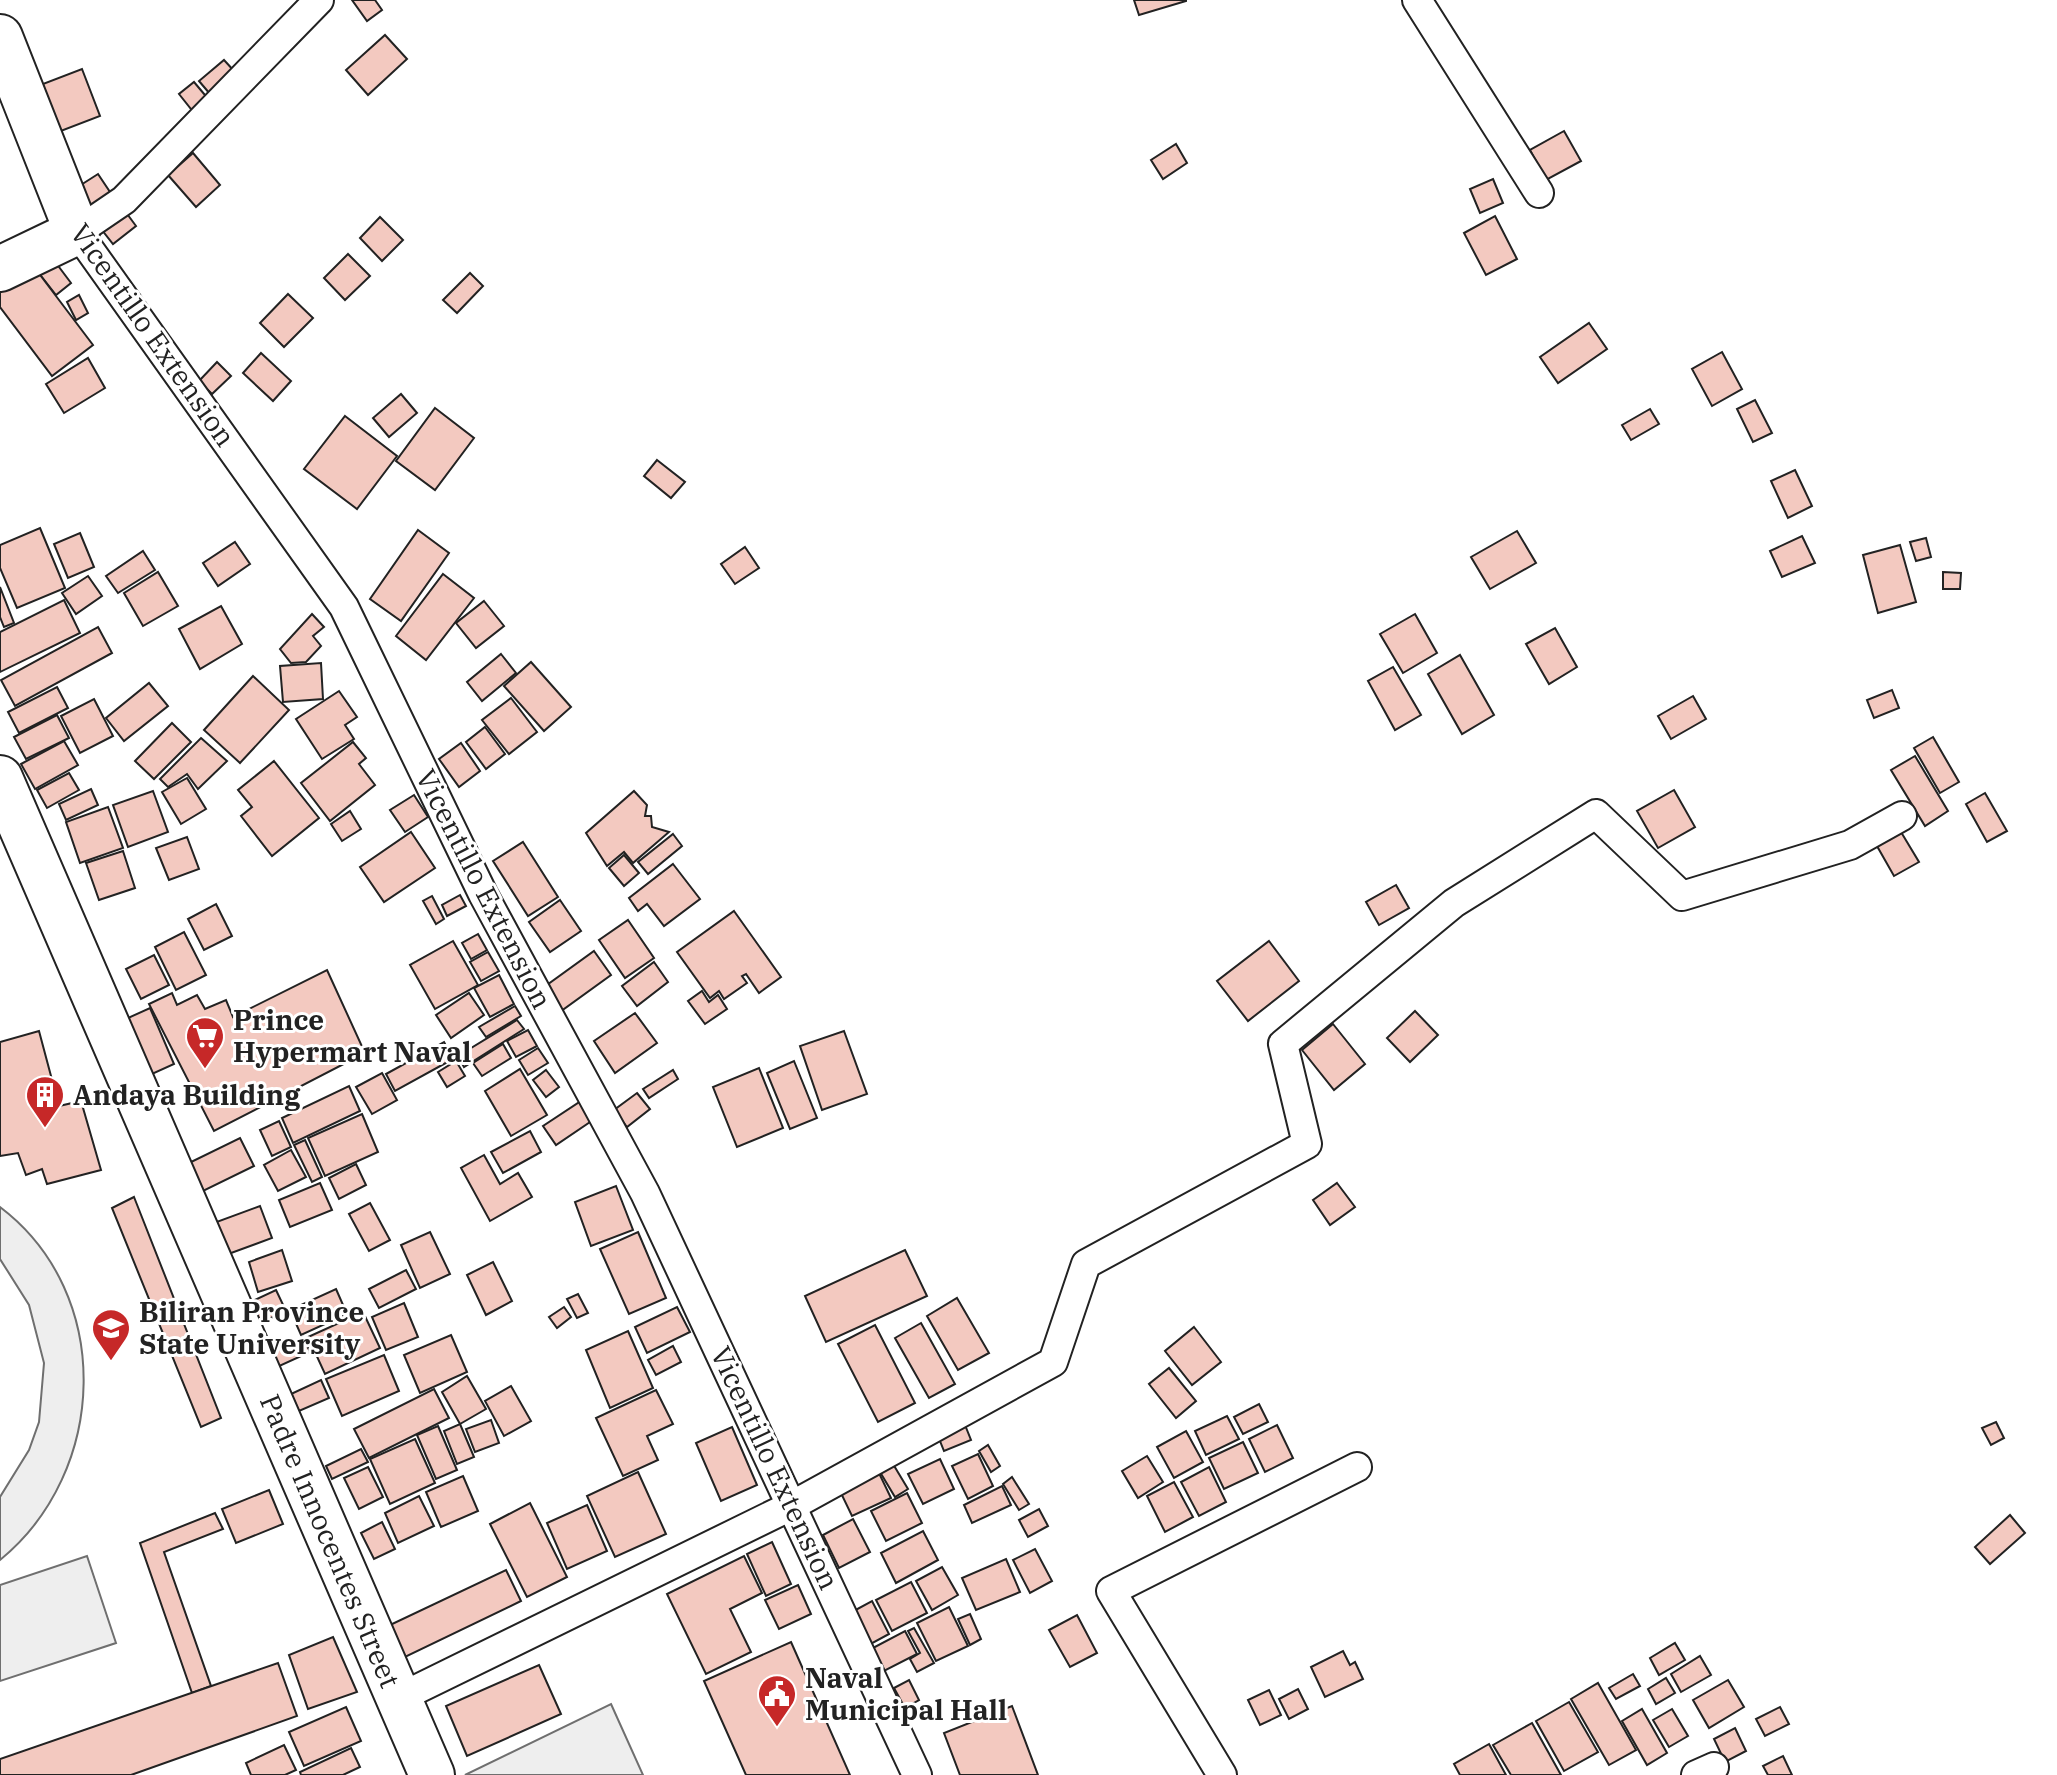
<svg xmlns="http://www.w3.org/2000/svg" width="2057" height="1775" font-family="'IBM Plex Serif',serif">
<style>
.green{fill:#eee;stroke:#6f6f6f;stroke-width:2}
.building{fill:#f3c9c0;stroke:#222;stroke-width:2}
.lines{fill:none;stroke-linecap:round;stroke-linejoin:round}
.minor-casing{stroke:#222;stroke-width:32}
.primary-casing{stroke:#222;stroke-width:48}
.minor{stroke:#fff;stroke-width:28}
.primary{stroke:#fff;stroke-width:44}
.labels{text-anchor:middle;stroke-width:6;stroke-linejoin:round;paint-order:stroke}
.street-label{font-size:28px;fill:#222;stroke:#fff}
.poi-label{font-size:28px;font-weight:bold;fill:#222;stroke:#fff;text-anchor:start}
</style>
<rect width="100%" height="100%" fill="#fff"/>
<g class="green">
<path d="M0,1207c115,87 108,265 0,353v-63l29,-47 10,-28 5,-59 -15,-58 -29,-46z"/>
<path d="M87,1556l29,87 -116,38v-96z"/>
<path d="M611,1704l32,71h-178z"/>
</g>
<g class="building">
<path d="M352,0h23l7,10 -15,11z"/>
<path d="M1134,0h52v1l-47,14z"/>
<path d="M385,35l22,24 -39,36 -22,-25z"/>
<path d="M224,60l11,12 -25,22 -11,-13z"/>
<path d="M82,69l18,47 -47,18 -18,-47z"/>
<path d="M194,82l16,19 -15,13 -16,-20z"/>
<path d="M1564,131l17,30 -35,19 -16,-30z"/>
<path d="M1176,144l11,19 -24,16 -12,-19z"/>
<path d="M193,153l27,32 -24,22 -28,-32z"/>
<path d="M98,174l18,27 -25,16 -18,-27z"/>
<path d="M1493,179l10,24 -23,10 -10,-24z"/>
<path d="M122,207l14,19 -23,18 -15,-19z"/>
<path d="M1495,216l22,43 -31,16 -22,-42z"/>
<path d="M380,217l23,23 -21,21 -22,-23z"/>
<path d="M47,251l24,32 -15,12 -25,-32z"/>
<path d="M348,254l22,22 -25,24 -21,-22z"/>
<path d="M28,259l65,86 -41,31 -52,-69v-26z"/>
<path d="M470,273l13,13 -26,27 -14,-13z"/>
<path d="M288,294l25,24 -29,29 -24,-24z"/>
<path d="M79,295l9,18 -12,7 -9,-18z"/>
<path d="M1589,323l18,26 -49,34 -18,-26z"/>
<path d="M1722,352l20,37 -30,17 -20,-37z"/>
<path d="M261,353l30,28 -18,20 -30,-28z"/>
<path d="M88,358l17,30 -41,25 -18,-29z"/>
<path d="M217,362l14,14 -19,18 -13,-13z"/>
<path d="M401,394l16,19 -28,24 -16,-19z"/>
<path d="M1755,400l17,33 -19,9 -16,-33z"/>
<path d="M435,408l39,30 -39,52 -39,-29z"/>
<path d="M1650,409l9,15 -28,16 -9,-15z"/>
<path d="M345,416l52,40 -40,53 -53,-40z"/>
<path d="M657,460l28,22 -14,16 -27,-22z"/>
<path d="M1795,470l17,36 -24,12 -17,-37z"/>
<path d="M40,528l25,60 -48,20 -17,-40v-23z"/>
<path d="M418,530l31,23 -48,68 -31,-22z"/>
<path d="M1517,531l19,32 -46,26 -19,-32z"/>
<path d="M80,533l14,34 -26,11 -14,-34z"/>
<path d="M1802,536l13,27 -33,14 -12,-26z"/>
<path d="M1926,538l5,19 -15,4 -6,-19z"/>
<path d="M235,542l15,22 -32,22 -15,-23z"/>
<path d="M1900,545l16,57 -38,11 -15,-58z"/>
<path d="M745,547l14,21 -24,16 -14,-20z"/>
<path d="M143,551l12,19 -37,23 -12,-17z"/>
<path d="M158,572l20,34 -35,20 -19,-33z"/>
<path d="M1943,572l18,1 -1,16h-17z"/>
<path d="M443,574l31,24 -48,62 -30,-24z"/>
<path d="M88,576l14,20 -26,18 -14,-21z"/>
<path d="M0,587l14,36 -10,4 -4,-10z"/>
<path d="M64,600l16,33 -80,39v-40z"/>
<path d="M484,601l20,25 -28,22 -20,-25z"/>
<path d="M221,606l21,38 -42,25 -21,-40z"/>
<path d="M312,614l12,13 -11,9 8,10 -15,16 -15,1 -11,-14z"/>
<path d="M1415,614l22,39 -34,20 -23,-39z"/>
<path d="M98,627l14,26 -97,53 -14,-26z"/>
<path d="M1555,628l22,39 -28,17 -23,-40z"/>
<path d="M501,654l15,19 -34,28 -15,-19z"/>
<path d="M1460,655l34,60 -32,19 -34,-60z"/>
<path d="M531,662l40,45 -27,24 -40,-45z"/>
<path d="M321,663l2,36 -40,3 -3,-36z"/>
<path d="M1393,667l28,48 -26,15 -27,-49z"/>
<path d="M253,676l36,34 -49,53 -36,-33z"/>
<path d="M149,683l19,23 -44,35 -18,-23z"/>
<path d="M57,687l11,21 -49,25 -11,-21z"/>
<path d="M1892,690l7,18 -25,10 -7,-18z"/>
<path d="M339,691l18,26 -12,8 9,14 -32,20 -26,-40z"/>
<path d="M1693,696l13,23 -35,20 -13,-23z"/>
<path d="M511,698l26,34 -28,22 -27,-34z"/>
<path d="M94,699l19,37 -33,17 -19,-37z"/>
<path d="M57,715l12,23 -43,21 -12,-22z"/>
<path d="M172,723l19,19 -37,37 -19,-18z"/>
<path d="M485,727l20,27 -19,15 -20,-27z"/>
<path d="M1933,737l26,45 -19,11 -26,-45z"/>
<path d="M201,738l26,23 -29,28 -11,-15 -19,13 -8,-8z"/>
<path d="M64,741l14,24 -43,24 -14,-25z"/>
<path d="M353,742l13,16 -7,6 16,21 -45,36 -29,-38z"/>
<path d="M461,743l19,28 -21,16 -20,-28z"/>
<path d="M1915,756l33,55 -23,15 -34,-56z"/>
<path d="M274,761l45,57 -47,38 -31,-40 11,-9 -14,-17z"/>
<path d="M69,773l10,17 -32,18 -10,-18z"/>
<path d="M187,778l19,31 -25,15 -19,-32z"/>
<path d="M91,789l7,16 -32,15 -7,-16z"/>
<path d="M1674,790l21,37 -37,21 -21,-37z"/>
<path d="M153,791l15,41 -40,15 -15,-42z"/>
<path d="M634,791l13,14 -2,11h6l1,11 17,5 -36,31 -9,-11 -17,14 -21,-33z"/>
<path d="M1985,793l22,38 -20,11 -21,-38z"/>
<path d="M414,795l14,22 -23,15 -15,-22z"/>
<path d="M108,807l15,41 -43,15 -14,-41z"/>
<path d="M350,811l11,18 -19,12 -11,-17z"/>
<path d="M411,832l24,36 -51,34 -24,-35z"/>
<path d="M1901,832l18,30 -25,14 -17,-30z"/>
<path d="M673,834l9,12 -34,28 -10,-12z"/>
<path d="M187,837l12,32 -30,11 -13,-32z"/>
<path d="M523,842l35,55 -30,19 -35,-55z"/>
<path d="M123,851l12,37 -36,12 -13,-37z"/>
<path d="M624,855l15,18 -15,13 -15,-18z"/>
<path d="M673,864l27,35 -36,27 -17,-22 -9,7 -9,-13z"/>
<path d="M1396,885l13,23 -30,17 -13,-23z"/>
<path d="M460,895l6,11 -19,10 -5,-11z"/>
<path d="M432,896l12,23 -8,5 -13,-23z"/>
<path d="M560,900l21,31 -31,21 -21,-30z"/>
<path d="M216,904l16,32 -28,14 -16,-31z"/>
<path d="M734,911l47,66 -22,16 -13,-19 -4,2 5,7 -23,16 -5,-8 -9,7 -33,-46z"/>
<path d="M628,920l26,38 -29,20 -26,-38z"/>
<path d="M184,932l22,43 -30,15 -21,-43z"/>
<path d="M478,934l9,16 -16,9 -9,-16z"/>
<path d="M453,941l25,44 -43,24 -25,-44z"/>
<path d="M1269,941l30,40 -51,40 -31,-40z"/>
<path d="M594,951l17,24 -54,39 -17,-24z"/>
<path d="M488,952l11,19 -18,10 -11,-19z"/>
<path d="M154,955l15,30 -28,14 -15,-30z"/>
<path d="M654,962l14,20 -31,24 -15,-20z"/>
<path d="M327,970l38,83 -151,78 -65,-127 23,-11 5,12 20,-10 8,14 21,-9 7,17z"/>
<path d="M499,975l15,29 -24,13 -16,-29z"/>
<path d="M702,991l7,11 9,-7 9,14 -22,15 -17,-23z"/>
<path d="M469,993l15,22 -33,23 -15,-23z"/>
<path d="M515,1006l6,10 -35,21 -7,-10z"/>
<path d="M150,1008l24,56 -22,10 -24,-56z"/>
<path d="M1415,1011l23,24 -28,27 -23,-24z"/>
<path d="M635,1013l22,30 -42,30 -21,-32z"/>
<path d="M517,1020l7,9 -60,38 -6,-11z"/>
<path d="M1333,1024l32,40 -31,26 -32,-40z"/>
<path d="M528,1030l9,16 -21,11 -9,-16z"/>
<path d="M39,1031l20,75 22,-5 20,69 -54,14 -5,-15 -16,6 -8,-22 -18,3v-114z"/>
<path d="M844,1031l23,63 -45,16 -22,-64z"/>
<path d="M444,1042l9,17 -58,32 -9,-17z"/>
<path d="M503,1044l8,14 -29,18 -9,-13z"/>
<path d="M538,1048l10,15 -20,12 -9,-15z"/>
<path d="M456,1061l9,15 -18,11 -9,-15z"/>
<path d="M794,1061l23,57 -27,11 -23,-56z"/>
<path d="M759,1068l24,60 -46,19 -24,-60z"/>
<path d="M520,1069l27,46 -36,21 -26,-45z"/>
<path d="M546,1070l13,17 -13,10 -13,-17z"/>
<path d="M673,1070l5,9 -29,19 -6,-9z"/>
<path d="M382,1073l15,27 -25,14 -16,-27z"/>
<path d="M349,1086l11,25 -67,32 -11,-25z"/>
<path d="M637,1093l13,16 -23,18 -13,-17z"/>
<path d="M581,1101l12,19 -37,25 -13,-19z"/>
<path d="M362,1114l16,38 -53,24 -17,-38z"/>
<path d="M279,1121l12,26 -19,9 -12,-26z"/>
<path d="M530,1131l11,21 -38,21 -12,-21z"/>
<path d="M240,1138l14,28 -51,25 -14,-28z"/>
<path d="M305,1140l17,37 -10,5 -18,-37z"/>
<path d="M291,1150l15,27 -28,14 -14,-26z"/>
<path d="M484,1155l16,29 18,-11 14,24 -42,24 -29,-53z"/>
<path d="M356,1164l10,21 -27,14 -10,-21z"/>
<path d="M320,1183l12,27 -42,17 -11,-27z"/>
<path d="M1337,1183l18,24 -25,18 -17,-25z"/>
<path d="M616,1186l17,44 -42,16 -16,-44z"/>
<path d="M134,1197l87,221 -20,9 -89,-219z"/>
<path d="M370,1203l20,37 -21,11 -20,-37z"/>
<path d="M260,1206l12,32 -49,18 -12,-32z"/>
<path d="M430,1232l20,42 -30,14 -19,-43z"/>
<path d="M638,1232l28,66 -37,16 -29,-65z"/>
<path d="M282,1250l10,31 -34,11 -9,-30z"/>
<path d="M905,1250l22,46 -101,46 -21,-46z"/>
<path d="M493,1262l19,39 -26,14 -19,-40z"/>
<path d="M406,1270l10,19 -37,19 -10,-19z"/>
<path d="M336,1289l11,25 -46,21 -11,-25z"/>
<path d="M276,1290l10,21 -35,16 -9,-21z"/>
<path d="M578,1294l10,19 -11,5 -10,-19z"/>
<path d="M957,1298l32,55 -31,17 -31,-54z"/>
<path d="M404,1303l14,34 -32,13 -14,-33z"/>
<path d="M564,1307l7,10 -14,11 -8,-11z"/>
<path d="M677,1307l13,25 -43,21 -12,-26z"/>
<path d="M363,1312l17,36 -55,26 -17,-37z"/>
<path d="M921,1323l34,61 -26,14 -34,-60z"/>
<path d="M875,1325l40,78 -37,19 -40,-78z"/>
<path d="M1194,1327l27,35 -29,23 -27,-34z"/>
<path d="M628,1331l25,57 -43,20 -24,-58z"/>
<path d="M451,1335l16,37 -47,21 -16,-38z"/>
<path d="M303,1337l7,15 -35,16 -7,-16z"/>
<path d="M673,1346l8,16 -25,13 -8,-15z"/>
<path d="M384,1355l15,36 -57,25 -16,-37z"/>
<path d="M1169,1368l27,33 -20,17 -27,-34z"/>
<path d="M467,1376l19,33 -26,15 -18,-32z"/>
<path d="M321,1380l8,18 -30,13 -8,-17z"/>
<path d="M511,1386l20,35 -27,15 -19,-35z"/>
<path d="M434,1389l15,29 -80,40 -15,-29z"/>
<path d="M656,1390l17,34 -26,12 11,24 -35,16 -27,-58z"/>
<path d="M1259,1404l9,18 -25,12 -9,-17z"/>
<path d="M1227,1416l12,23 -33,16 -11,-24z"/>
<path d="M491,1420l8,23 -24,9 -9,-23z"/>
<path d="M963,1420l8,20 -27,11 -8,-20z"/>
<path d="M1996,1422l8,16 -13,7 -9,-17z"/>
<path d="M460,1424l14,33 -17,7 -13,-33z"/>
<path d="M1277,1425l16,33 -28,14 -16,-33z"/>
<path d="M438,1426l19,44 -21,9 -19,-44z"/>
<path d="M732,1427l25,58 -36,16 -25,-58z"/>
<path d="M1186,1431l17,31 -29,16 -17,-31z"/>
<path d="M415,1439l20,44 -45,21 -20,-45z"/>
<path d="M1243,1442l15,31 -34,16 -15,-31z"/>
<path d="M988,1445l12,21 -9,6 -12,-21z"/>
<path d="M361,1449l7,13 -36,17 -6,-13z"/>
<path d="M978,1454l15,32 -25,13 -16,-33z"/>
<path d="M1147,1456l16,26 -25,16 -16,-27z"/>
<path d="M940,1459l14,30 -31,15 -15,-30z"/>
<path d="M893,1464l15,25 -13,8 -15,-25z"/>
<path d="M368,1467l15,30 -24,12 -15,-31z"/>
<path d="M1209,1467l17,35 -27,14 -18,-34z"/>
<path d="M878,1471l13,27 -39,18 -13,-27z"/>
<path d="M638,1472l28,62 -51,23 -28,-61z"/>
<path d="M463,1476l15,35 -37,16 -15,-35z"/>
<path d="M1012,1477l17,27 -10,6 -16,-26z"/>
<path d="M1174,1482l19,35 -28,15 -18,-36z"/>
<path d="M1002,1486l9,19 -39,18 -8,-18z"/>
<path d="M269,1490l14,34 -47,19 -14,-34z"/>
<path d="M907,1493l15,30 -36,18 -15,-30z"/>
<path d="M419,1496l15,30 -36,17 -13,-30z"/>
<path d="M530,1503l37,74 -40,20 -37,-73z"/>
<path d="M587,1505l20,46 -40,18 -20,-46z"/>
<path d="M1039,1509l9,17 -20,11 -9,-17z"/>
<path d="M215,1513l8,16 -59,23 47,134 -19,7 -52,-150z"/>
<path d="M2010,1515l15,18 -35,31 -15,-17z"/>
<path d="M853,1519l17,33 -31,16 -16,-33z"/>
<path d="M382,1522l13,27 -21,10 -13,-26z"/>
<path d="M923,1531l15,29 -42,23 -15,-30z"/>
<path d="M772,1542l19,42 -25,12 -19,-42z"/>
<path d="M1035,1549l17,32 -22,12 -17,-33z"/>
<path d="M744,1556l18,37 -32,16 21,43 -45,22 -39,-80z"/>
<path d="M1006,1559l14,33 -44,18 -14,-32z"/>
<path d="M942,1567l16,28 -26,15 -16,-29z"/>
<path d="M506,1570l15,31 -116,56 -15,-32z"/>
<path d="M911,1582l16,31 -35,18 -16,-31z"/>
<path d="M798,1585l13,29 -32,15 -14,-29z"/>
<path d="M872,1601l17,33 -22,12 -17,-33z"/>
<path d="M949,1607l19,39 -32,15 -19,-38z"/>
<path d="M970,1614l11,25 -11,6 -12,-26z"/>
<path d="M1077,1615l20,38 -27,14 -21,-37z"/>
<path d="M914,1628l20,35 -17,9 -7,-13 10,-6 -12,-22z"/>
<path d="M905,1631l12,23 -35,18 -11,-23z"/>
<path d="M333,1637l24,55 -49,17 -19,-54z"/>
<path d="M791,1642l59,133h-104l-42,-94z"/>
<path d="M1675,1643l10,17 -26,15 -9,-17z"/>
<path d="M1343,1651l7,14 5,-3 8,17 -38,18 -14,-30z"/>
<path d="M1700,1656l11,19 -30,17 -10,-18z"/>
<path d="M278,1663l19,53 -166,59h-131v-16z"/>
<path d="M539,1665l22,49 -94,42 -21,-50z"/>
<path d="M1633,1674l7,12 -24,13 -7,-11z"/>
<path d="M1666,1678l9,15 -19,11 -8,-15z"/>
<path d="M909,1680l10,20 -14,8 -11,-20z"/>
<path d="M1728,1680l16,27 -35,21 -16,-28z"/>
<path d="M1598,1683l38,67 -27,15 -38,-66z"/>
<path d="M1298,1689l10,20 -19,10 -10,-20z"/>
<path d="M1269,1690l12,25 -21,10 -12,-25z"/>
<path d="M1569,1702l29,50 -34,19 -28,-50z"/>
<path d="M1012,1706l26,69h-78l-16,-42z"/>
<path d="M346,1707l15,34 -57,25 -15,-34z"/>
<path d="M1780,1707l9,17 -24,12 -9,-17z"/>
<path d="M1642,1709l25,44 -20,12 -25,-44z"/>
<path d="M1672,1709l16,27 -19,11 -16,-27z"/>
<path d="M1532,1723l29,52h-50l-18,-30z"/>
<path d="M1735,1728l11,23 -21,11 -11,-23z"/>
<path d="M1489,1744l17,31h-46l-6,-11z"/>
<path d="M284,1745l12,25 -11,5h-34l-5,-12z"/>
<path d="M351,1748l9,19 -17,8h-42l-1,-3z"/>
<path d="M1783,1756l9,19h-24l-5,-9z"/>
</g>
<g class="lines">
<g class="minor-casing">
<g id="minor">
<path d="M319,0l-195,200 -47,32 267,375 139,287 162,299 272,582"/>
<path d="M1417,0l122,193"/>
<path d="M399,1698l394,-193 260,-143 33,-98 221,-120 -24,-100 171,-141 142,-89 86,82 168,-51 52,-29"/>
<path d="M1222,1775l-111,-184 246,-124"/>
<path d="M1696,1775l18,-8"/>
</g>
</g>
<g class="primary-casing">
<g id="primary">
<path d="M0,37l77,195 -77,37"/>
<path d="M0,778l432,997"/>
</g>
</g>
<use href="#minor" class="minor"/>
<use href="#primary" class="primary"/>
</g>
<defs>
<g id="supermarket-pin" transform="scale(2)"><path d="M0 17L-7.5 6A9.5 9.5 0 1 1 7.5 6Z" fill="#c62828" stroke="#fff"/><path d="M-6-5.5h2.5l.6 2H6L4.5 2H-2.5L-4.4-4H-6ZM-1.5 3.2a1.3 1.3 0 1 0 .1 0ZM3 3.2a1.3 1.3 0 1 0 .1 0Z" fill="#fff"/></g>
<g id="building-pin" transform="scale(2)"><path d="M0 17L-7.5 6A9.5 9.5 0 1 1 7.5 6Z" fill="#c62828" stroke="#fff"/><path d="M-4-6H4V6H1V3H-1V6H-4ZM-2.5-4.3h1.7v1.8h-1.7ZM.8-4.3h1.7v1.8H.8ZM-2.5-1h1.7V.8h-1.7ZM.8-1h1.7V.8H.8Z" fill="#fff"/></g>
<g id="university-pin" transform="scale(2)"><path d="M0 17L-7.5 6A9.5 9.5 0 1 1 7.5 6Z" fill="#c62828" stroke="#fff"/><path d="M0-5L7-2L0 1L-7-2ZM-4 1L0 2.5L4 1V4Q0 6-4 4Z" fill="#fff"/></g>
<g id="civic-pin" transform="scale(2)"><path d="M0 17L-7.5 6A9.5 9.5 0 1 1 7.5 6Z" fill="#c62828" stroke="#fff"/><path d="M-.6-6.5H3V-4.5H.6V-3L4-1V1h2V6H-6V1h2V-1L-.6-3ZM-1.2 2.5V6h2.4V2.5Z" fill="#fff"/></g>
</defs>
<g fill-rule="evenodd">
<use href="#supermarket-pin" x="205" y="1036"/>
<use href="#building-pin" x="45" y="1095"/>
<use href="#university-pin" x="111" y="1328"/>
<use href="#civic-pin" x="777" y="1694"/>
</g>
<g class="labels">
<g class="street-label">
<text transform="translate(153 335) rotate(55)" y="10">Vicentillo Extension</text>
<text transform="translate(484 889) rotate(63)" y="10">Vicentillo Extension</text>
<text transform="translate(775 1468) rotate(65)" y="10">Vicentillo Extension</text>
<text transform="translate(330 1541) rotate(67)" y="10">Padre Innocentes Street</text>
</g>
<g class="poi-label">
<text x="233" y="1030">Prince<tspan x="233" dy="32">Hypermart Naval</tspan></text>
<text x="73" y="1105">Andaya Building</text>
<text x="139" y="1322">Biliran Province<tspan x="139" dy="32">State University</tspan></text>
<text x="805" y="1688">Naval<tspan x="805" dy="32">Municipal Hall</tspan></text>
</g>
</g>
</svg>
